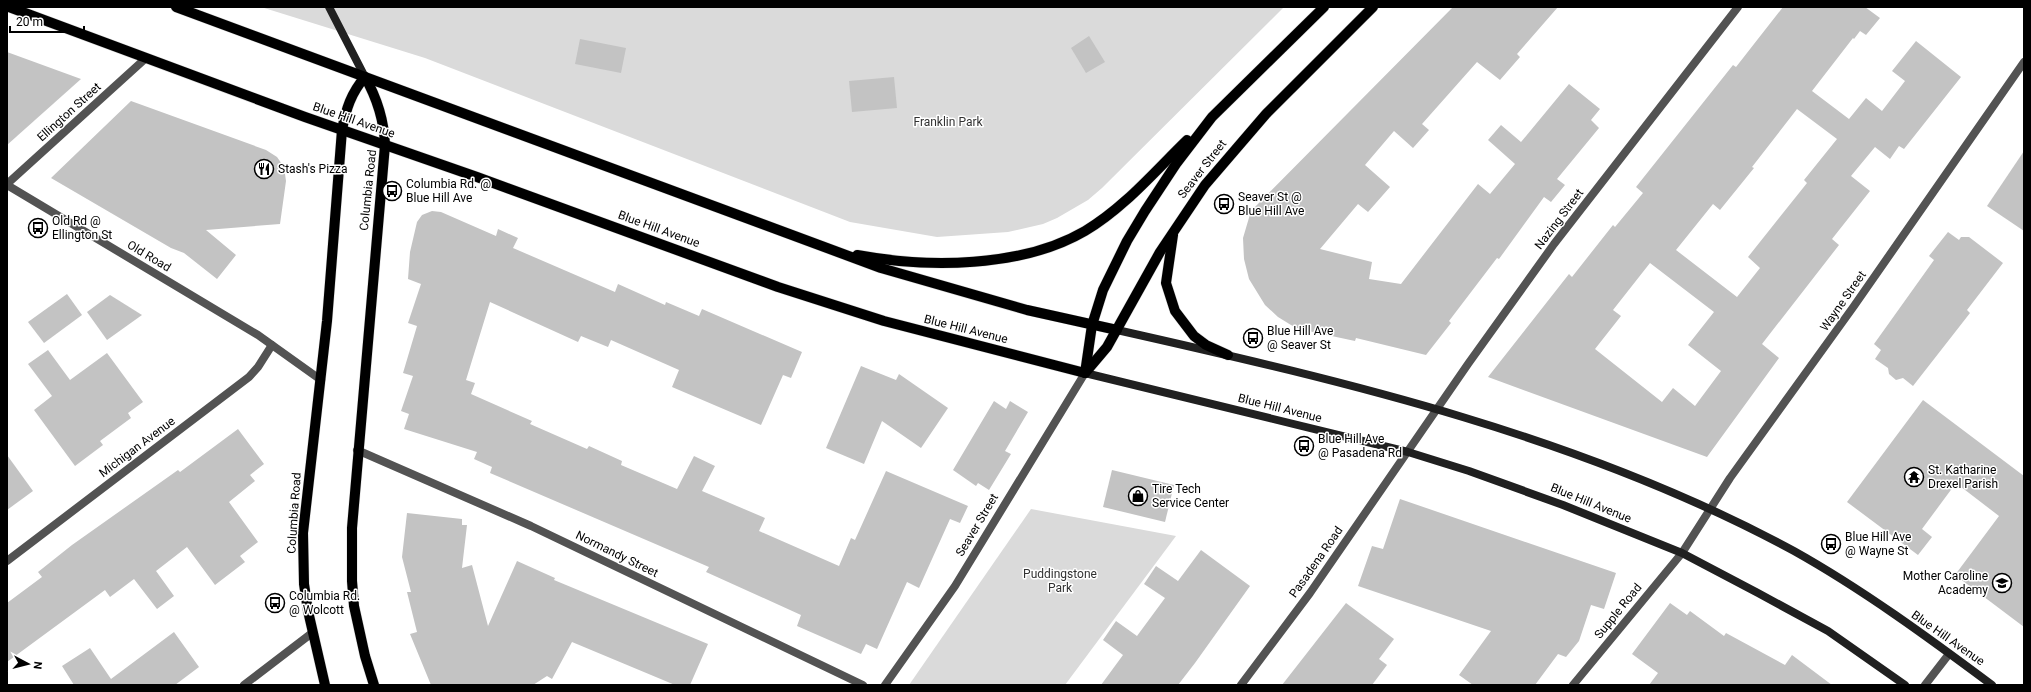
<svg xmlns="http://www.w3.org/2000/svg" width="2031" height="692" font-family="Roboto,sans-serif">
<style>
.green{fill:#dadada}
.building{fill:#c3c3c3;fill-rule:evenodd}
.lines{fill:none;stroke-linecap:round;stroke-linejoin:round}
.primary-casing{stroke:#dbdbdb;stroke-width:11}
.minor{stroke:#535353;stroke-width:8}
.tertiary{stroke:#535353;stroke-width:8}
.secondary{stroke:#202020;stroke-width:8}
.primary{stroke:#000;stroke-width:10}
.labels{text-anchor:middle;stroke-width:3;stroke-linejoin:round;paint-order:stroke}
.street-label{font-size:12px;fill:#000;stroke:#fff}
.park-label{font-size:12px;fill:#313131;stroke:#fff}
.poi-label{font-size:12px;fill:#000;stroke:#fff;text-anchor:start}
</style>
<rect width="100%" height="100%" fill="#fff"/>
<g class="green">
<path d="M261,7h1023l-182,181 -14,12 -31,18 -14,6 -35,8 -71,5 -87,-15 -425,-164z"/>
<path d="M1031,509l145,27 -111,149h-156z"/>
</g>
<g class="building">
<path d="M1453,7h105l-41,47 3,3 -20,23 -23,-18 -55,62 7,6 -16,18 -19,-17 -29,34 25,22 -22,25 -10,-8 -38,45 52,13 -3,17 32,5 77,-100 12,10 25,-30 -27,-24 13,-15 20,17 48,-58 31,25 -9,11 8,8 -42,51 8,6 -14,17 -7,-5 -45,62 -2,-1 -48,63 2,2 -25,32 -70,-17 -1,3 -56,-12 -8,-4 -13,-8 -13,-12 -16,-26 -5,-20 -1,-21 8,-27z"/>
<path d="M1783,7h82l15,11 -14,17 -6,-4 -6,8 -1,-1 -41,53 37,28 17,-21 16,13 23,-30 -13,-10 24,-30 45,36 -57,72 -5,-3 -9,13 -15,-12 -24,29 19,15 -38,48 7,6 -77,99 17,14 -72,99 -219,-80 81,-103 3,3 41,-52 2,2 28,-34 -7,-6 97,-122 3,2zM1797,109l40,30 -33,41 3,3 -59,74 12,11 -23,29 -61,-47 37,-46 7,6 34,-42 -2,-1zM1650,263l64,49 -26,33 33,26 -26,35 -22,-18 -11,14 -67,-53 26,-33 -8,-6z"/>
<path d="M1089,36l16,26 -19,11 -15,-25z"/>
<path d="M580,39l46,9 -5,25 -46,-9z"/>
<path d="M7,52l74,27 -74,66z"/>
<path d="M894,77l3,31 -45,4 -3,-31z"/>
<path d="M131,101l135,49 11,7 7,10 2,14 -6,43 -74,6 30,25 -19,24 -33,-26 -13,-5 -120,-70z"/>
<path d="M2024,151v80l-37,-25z"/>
<path d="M432,211l9,1 55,24 2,-7 20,9 -5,10 102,44 3,-8 47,21 1,-3 33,14 3,-7 100,43 -11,26 -8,-3 -22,50 -89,-38 7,-17 -68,-30 -3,7 -27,-11 -3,6 -88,-40 -24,78 9,3 -4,11 61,27 -2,3 57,25 2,-3 33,15 -1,4 56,24 17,-33 21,10 -13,25 63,27 -6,13 80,35 12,-28 4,2 31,-69 82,35 -8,17 -10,-4 -31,69 -12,-6 -30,67 -11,-5 -5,10 -64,-28 4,-11 -95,-43 3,-5 -219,-94 2,-6 -18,-8 3,-7 -73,-23 5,-15 -8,-3 12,-35 -10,-3 14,-47 -9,-3 13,-39 -13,-5 2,-27 7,-30 5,-7z"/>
<path d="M1948,232l11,8 2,-3h8l34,26 -36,47 3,3 -57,73 -10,-8 -7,2 -7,-6 -1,-6 -13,-9 6,-9 -7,-6 60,-84 -5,-4z"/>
<path d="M67,294l15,21 -38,28 -16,-21z"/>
<path d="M110,295l32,20 -35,25 -20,-28z"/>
<path d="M48,350l22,30 37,-27 36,49 -15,11 3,5 -31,23 3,4 -28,21 -41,-56 18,-14 -24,-32z"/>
<path d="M861,366l35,14 3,-6 49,34 -27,40 -39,-27 -18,43 -38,-16z"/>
<path d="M1923,400l101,76v151l-69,-52 44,-59 -43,-33 -34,46 10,8 -14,18 -71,-53z"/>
<path d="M994,401l12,8 4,-8 18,11 -23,39 6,3 -22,36 -11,-7 -2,3 -23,-16z"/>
<path d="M238,429l26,35 -14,11 5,6 -26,21 29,40 -18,14 5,6 -30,23 -28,-38 -31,24 18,25 -17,13 -23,-30 -24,18 -5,-7 -98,72v-59l35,-26 -4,-5 34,-27 106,-75 2,2z"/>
<path d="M7,455l26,36 -26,19z"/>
<path d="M1112,470l62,15 -9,37 -62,-15z"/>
<path d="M1400,499l216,74 -12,36 -13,-4 -12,36 -13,16 -8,-3 -23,31h-62l-14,-10 32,-44 -133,-45 14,-40 11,3z"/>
<path d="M407,513l55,6v6h5l-5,43 10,-3 16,61 29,-65 38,17 -1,2 154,64 -18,41h-15l-103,-43 -20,37 -5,-3 -14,9h-102l-21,-51 7,-2 -10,-40h4l-9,-35z"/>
<path d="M1201,550l49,36 -55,77 -17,22h-77l22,-30 -20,-15 13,-19 21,15 28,-38 -21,-14 12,-18 22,15z"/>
<path d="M1346,603l48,36 -15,20 8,6 -15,20h-90z"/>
<path d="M1670,603l17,12 3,-4 34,25 2,-3 59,32 7,-10 40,30h-183l9,-12 -26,-19z"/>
<path d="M174,632l25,35 -24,18h-101l-12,-19 28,-18 21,31z"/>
</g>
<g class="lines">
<g class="primary-casing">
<g id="primary">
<path d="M9,7l296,110 172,60 301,110 106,34 201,52"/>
<path d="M176,7l705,261 146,42 90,20"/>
<path d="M365,77c12,21 19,43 20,68l-33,383v53l2,25 11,50 9,29"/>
<path d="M1173,235l-7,48 9,28 19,25 12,9 22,10"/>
<path d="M857,255c70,13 165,13 228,-24 39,-23 70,-60 102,-91"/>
<path d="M1085,373l22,-26 53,-95 45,-67 61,-71 107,-107"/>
<path d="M1085,373l7,-48 11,-35 24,-49 18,-30 31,-47 36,-47 112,-110"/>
<path d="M325,685l-17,-74 -4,-27 -1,-51 24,-212 15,-191c4,-21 9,-37 23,-53"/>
</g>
</g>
<g class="minor">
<path d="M7,184l139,-126"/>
<path d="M357,450l174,76 332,159"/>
<path d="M7,561l242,-184 9,-10 14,-22"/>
<path d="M244,685l68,-52"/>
<path d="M885,685l70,-99 130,-213"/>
<path d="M1241,685l69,-92 158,-229 86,-120 184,-237"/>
<path d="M1573,685l109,-132 48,-75 124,-172 170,-244"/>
<path d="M1925,685l24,-31"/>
</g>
<path class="tertiary" d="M7,185l251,150 63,45"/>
<g class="secondary">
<path d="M329,7l36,70"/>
<path d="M1117,330c231,52 467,107 677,221 68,38 135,87 198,134"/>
<path d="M1085,373l323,79 61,19 94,34 119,48 76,40 70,38 77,54"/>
</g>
<use href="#primary" class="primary"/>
</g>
<defs>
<g id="restaurant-ring" transform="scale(1)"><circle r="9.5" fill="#fff" stroke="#000" stroke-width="1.5"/><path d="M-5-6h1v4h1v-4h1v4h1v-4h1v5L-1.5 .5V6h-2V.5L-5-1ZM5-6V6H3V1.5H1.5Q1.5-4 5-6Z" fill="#000"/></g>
<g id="bus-ring" transform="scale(1)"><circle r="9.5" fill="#fff" stroke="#000" stroke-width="1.5"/><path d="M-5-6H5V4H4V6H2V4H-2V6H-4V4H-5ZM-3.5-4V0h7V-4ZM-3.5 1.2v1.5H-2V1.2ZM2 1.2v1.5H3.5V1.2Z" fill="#000"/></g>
<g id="temple-ring" transform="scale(1)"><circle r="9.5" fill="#fff" stroke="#000" stroke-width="1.5"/><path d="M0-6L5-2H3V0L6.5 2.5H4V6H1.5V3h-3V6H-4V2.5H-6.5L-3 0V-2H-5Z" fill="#000"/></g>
<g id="shop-ring" transform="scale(1)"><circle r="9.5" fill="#fff" stroke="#000" stroke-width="1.5"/><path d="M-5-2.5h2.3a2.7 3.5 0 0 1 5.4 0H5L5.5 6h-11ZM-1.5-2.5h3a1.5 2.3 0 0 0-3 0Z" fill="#000"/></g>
<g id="school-ring" transform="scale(1)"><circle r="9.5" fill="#fff" stroke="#000" stroke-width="1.5"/><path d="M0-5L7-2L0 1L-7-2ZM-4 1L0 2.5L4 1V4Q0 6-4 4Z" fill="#000"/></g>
</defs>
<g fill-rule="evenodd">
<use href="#restaurant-ring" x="264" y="169"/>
<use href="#bus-ring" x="392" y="191"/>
<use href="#bus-ring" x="1224" y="204"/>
<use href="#bus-ring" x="38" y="228"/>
<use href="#bus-ring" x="1253" y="338"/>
<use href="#bus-ring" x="1304" y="446"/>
<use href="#temple-ring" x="1914" y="477"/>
<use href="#shop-ring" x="1138" y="496"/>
<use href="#bus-ring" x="1831" y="544"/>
<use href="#school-ring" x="2002" y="583"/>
<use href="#bus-ring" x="275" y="603"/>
</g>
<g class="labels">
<g class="street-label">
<text transform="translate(69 112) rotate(-42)" y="4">Ellington Street</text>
<text transform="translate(354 120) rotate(19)" y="4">Blue Hill Avenue</text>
<text transform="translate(1202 169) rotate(-52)" y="4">Seaver Street</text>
<text transform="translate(368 190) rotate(-84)" y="4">Columbia Road</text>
<text transform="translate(1559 219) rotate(-53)" y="4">Nazing Street</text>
<text transform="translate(659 229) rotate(20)" y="4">Blue Hill Avenue</text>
<text transform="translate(149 256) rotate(31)" y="4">Old Road</text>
<text transform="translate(1843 301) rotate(-55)" y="4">Wayne Street</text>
<text transform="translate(966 329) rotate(14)" y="4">Blue Hill Avenue</text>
<text transform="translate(1280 408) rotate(14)" y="4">Blue Hill Avenue</text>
<text transform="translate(137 447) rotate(-37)" y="4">Michigan Avenue</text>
<text transform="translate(1591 503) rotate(22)" y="4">Blue Hill Avenue</text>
<text transform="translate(294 513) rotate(-86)" y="4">Columbia Road</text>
<text transform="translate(977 525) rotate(-59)" y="4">Seaver Street</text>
<text transform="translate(617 554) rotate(26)" y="4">Normandy Street</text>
<text transform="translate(1316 562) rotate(-55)" y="4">Pasadena Road</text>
<text transform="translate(1618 611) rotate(-51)" y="4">Supple Road</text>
<text transform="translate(1948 638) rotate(35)" y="4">Blue Hill Avenue</text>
</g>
<g class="park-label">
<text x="948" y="126">Franklin Park</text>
<text x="1060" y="578">Puddingstone<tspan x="1060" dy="14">Park</tspan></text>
</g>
<g class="poi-label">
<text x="278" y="173">Stash's Pizza</text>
<text x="406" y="188">Columbia Rd. @<tspan x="406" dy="14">Blue Hill Ave</tspan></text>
<text x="1238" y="201">Seaver St @<tspan x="1238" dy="14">Blue Hill Ave</tspan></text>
<text x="52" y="225">Old Rd @<tspan x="52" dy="14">Ellington St</tspan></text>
<text x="1267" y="335">Blue Hill Ave<tspan x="1267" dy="14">@ Seaver St</tspan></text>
<text x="1318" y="443">Blue Hill Ave<tspan x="1318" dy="14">@ Pasadena Rd</tspan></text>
<text x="1928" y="474">St. Katharine<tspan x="1928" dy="14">Drexel Parish</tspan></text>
<text x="1152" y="493">Tire Tech<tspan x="1152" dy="14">Service Center</tspan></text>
<text x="1845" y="541">Blue Hill Ave<tspan x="1845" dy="14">@ Wayne St</tspan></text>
<text x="1988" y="580" text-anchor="end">Mother Caroline<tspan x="1988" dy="14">Academy</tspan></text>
<text x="289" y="600">Columbia Rd.<tspan x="289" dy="14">@ Wolcott</tspan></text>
</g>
</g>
<rect width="2031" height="692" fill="none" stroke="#000000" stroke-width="16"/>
<g transform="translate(28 664) rotate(97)" stroke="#ffffff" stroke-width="3" paint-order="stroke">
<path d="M0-3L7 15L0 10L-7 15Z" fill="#000000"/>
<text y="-6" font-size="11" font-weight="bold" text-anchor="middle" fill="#000000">N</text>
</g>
<path d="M10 26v6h74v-6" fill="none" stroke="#000000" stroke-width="2"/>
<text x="16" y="26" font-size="12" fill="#000000" stroke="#ffffff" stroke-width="3" paint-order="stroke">20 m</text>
</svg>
